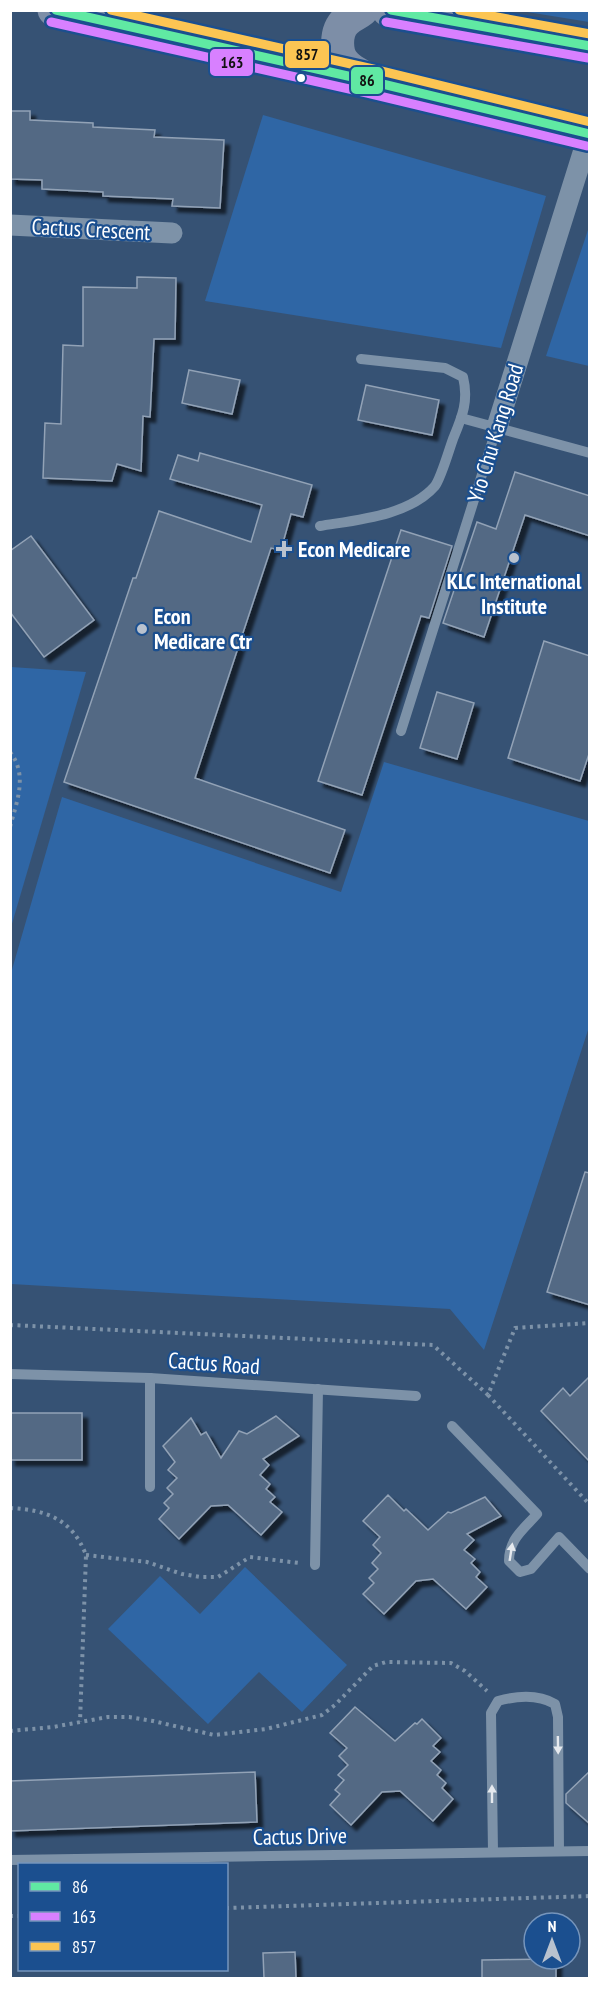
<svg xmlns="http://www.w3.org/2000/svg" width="600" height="1989" font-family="'PT Sans Narrow',sans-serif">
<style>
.green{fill:#2f66a5}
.building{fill:#526984;stroke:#92a2b6;stroke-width:1.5;filter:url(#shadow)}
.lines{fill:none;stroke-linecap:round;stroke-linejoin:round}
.path{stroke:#7d92a8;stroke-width:4;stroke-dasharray:3 4.5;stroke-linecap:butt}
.service{stroke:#7d92a8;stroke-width:10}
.minor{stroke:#7d92a8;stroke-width:21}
.primary{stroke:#7d8ea7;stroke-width:33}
.bus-1-casing{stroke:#1b4f8f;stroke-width:14}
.bus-2-casing{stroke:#1b4f8f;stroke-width:14}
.bus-3-casing{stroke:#1b4f8f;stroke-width:14}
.bus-1{stroke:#60e9a3;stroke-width:9}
.bus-2{stroke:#d880ff;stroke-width:9}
.bus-3{stroke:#fcc553;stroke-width:9}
.oneway{fill:#e5e9ee}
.bus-dot{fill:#fff;stroke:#1b4f8f;stroke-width:2}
.poi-dot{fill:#b9c2ce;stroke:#1b4f8f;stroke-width:2}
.labels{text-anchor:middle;stroke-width:4.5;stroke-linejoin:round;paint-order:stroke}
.street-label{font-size:22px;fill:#fff;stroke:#1b4f8f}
.poi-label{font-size:22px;font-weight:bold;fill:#fff;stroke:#1b4f8f;text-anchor:start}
.line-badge{stroke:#1b4f8f;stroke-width:2}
.pale-badge-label{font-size:16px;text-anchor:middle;font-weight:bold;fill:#111}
</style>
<defs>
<filter id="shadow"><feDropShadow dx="5.5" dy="5.5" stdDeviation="1.5" flood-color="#0009"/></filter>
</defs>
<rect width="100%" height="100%" fill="#365274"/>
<g class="green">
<path d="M521,11h68v11z"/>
<path d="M263,115l283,81 -45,152 -296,-47z"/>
<path d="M589,227l1,139h-1l-43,-10z"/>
<path d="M11,667l75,5 -75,255 -1,-260z"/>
<path d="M384,762l205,59v206l-105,323 -34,-41 -439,-25v-311l51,-176 279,95z"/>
<path d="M245,1567l102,98 -45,47 -43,-40 -51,52 -100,-95 52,-53 40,38z"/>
</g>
<g class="building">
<path d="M10,111h20v9l63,3v4l62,3 -1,7 70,3 -4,68 -48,-2 1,-7 -70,-3v-4l-61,-3v-9l-32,-1z"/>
<path d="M137,277l39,1 -1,61h-21l-4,78 -7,-1 -2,55 -24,-7 -5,17 -69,-3 2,-55 16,1 2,-79 20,1v-59l54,1z"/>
<path d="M189,370l51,10 -8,34 -50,-11z"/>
<path d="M366,385l73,15 -7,35 -74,-15z"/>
<path d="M200,453l112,32 -9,32 -12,-3 -10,36 -10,-2 -76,230 150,52 -15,43 -266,-91 69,-204h3l23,-67 92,31 11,-37 -92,-26 8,-24 20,6z"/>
<path d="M515,472l75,24v40l-65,-21 -41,122 -41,-14 34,-101 19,7z"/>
<path d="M401,530l51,16 -23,72 -8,-2 -59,179 -44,-14z"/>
<path d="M31,536l63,84 -50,37 -34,-45v-61z"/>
<path d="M544,641l46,15v95l-10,30 -72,-23z"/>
<path d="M437,692l37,11 -17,56 -37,-11z"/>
<path d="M585,1172l5,1v132l-43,-13z"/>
<path d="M590,1376v86l-49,-51 22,-23 7,8z"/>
<rect x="10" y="1413" width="72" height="47"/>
<path d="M276,1416l23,20 -36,23 6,6 -9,10 10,9 -4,5 9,8 -5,5 12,10 -21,23 -33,-30 -17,1 -32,33 -20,-20 10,-11 -5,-5 9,-9 -6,-6 10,-10 -9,-8 7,-8 -12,-16 28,-28 10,17 5,-3 15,26 18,-27 8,3z"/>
<path d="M388,1495l16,16 2,-2 22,21 20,-18 3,1 34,-16 16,19 -34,18 7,6 -10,10 11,9 -4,4 9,9 -4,5 11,10 -21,22 -33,-30 -17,2 -32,33 -21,-20 11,-11 -5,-5 9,-9 -6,-6 9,-10 -8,-8 7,-8 -17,-16z"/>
<path d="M355,1707l40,34 20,-18 2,1 5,-5 19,19 -8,8 7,6 -9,9 10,9 -4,5 9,8 -4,5 11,11 -20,22 -33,-30 -18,1 -31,33 -21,-20 10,-11 -5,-4 9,-10 -6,-5 10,-10 -9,-9 8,-8 -17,-15z"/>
<path d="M590,1771v53l-24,-21v-9z"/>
<path d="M255,1772l2,50 -247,9v-50z"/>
<path d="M295,1952l1,26h-32l-1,-25z"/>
<path d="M556,1959v19h-74v-18z"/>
</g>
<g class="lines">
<g class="path">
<path d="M10,752c18,23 7,49 0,75"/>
<path d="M10,1325l423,20 55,50 27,-67 75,-5"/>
<path d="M488,1395l102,110"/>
<path d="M10,1508c37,2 62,11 76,47l-6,167"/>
<path d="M86,1555l61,7 35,12 18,3h18l32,-20 49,6"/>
<path d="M10,1731l43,-4 55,-10h21l24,4 61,14 52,-6 56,-14 13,-10 38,-39 13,-4 65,1 14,8 22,20"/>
<path d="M226,1908l364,-12"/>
<path d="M10,1916h10"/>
</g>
<g class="service">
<path d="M461,418l129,35"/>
<path d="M320,526c36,-6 89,-10 115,-40 6,-8 14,-36 18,-47 9,-22 16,-38 10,-62l-18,-9 -84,-9"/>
<path d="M401,731l96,-304"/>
<path d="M10,1374l140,4 266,18"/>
<path d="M150,1378v109"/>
<path d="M452,1426l85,88c-14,16 -28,25 -28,47l11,11 11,-3 28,-32 31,32"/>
<path d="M315,1565l3,-176"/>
<path d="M493,1852l-2,-139 7,-12c18,-5 40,-7 57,3l3,13 1,134"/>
<path d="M10,1860l580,-9"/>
</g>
<g class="minor">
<path d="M10,225l162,8"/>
<path d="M497,427l92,-293"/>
</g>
<g class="primary">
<path d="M54,10l316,71 220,53"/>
<path d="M362,10c-5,4 -12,7 -16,11 -11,10 -11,33 -1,43 6,7 16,11 24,16"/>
<path d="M388,10l202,36"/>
</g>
<g class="bus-1-casing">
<g id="bus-1">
<path d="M56,10l314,71 220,53"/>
<path d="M391,10l199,36"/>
</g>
</g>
<g class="bus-2-casing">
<g id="bus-2">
<path d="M51,22l316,71 220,53"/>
<path d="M386,22l202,36"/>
</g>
</g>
<g class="bus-3-casing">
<g id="bus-3">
<path d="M111,10l262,59 217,53"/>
<path d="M459,10l131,24"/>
</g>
</g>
<use href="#bus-1" class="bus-1"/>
<use href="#bus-2" class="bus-2"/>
<use href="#bus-3" class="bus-3"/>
</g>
<defs><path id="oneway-solid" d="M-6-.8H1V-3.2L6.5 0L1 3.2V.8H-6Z" transform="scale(1.5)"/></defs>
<g class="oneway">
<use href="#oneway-solid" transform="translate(511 1552) rotate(-81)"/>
<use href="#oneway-solid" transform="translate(558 1745) rotate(89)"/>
<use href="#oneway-solid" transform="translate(492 1794) rotate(-90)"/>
</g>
<circle class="bus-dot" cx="301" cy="78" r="5"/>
<g class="poi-dot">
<path d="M281 540h6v6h6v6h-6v6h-6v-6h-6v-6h6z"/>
<circle cx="514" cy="558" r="6"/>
<circle cx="142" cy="629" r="6"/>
</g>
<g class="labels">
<g class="street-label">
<text transform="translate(91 229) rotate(3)" y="8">Cactus Crescent</text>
<text transform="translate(495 433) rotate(-73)" y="8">Yio Chu Kang Road</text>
<text transform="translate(214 1363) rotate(4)" y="8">Cactus Road</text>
<text transform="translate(300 1836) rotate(-1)" y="8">Cactus Drive</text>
</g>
<g class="poi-label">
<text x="298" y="557">Econ Medicare</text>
<text x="514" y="589" text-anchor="middle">KLC International<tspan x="514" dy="25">Institute</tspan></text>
<text x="154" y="624">Econ<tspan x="154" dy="25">Medicare Ctr</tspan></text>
</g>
</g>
<g class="line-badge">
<rect x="284" y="40" width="46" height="29" rx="6" fill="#fcc553"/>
<rect x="209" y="48" width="45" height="29" rx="6" fill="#d880ff"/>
<rect x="350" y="66" width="34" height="29" rx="6" fill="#60e9a3"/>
</g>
<g class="pale-badge-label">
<text x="307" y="60">857</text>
<text x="232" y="68">163</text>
<text x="367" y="86">86</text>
</g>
<rect width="600" height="1989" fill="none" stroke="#ffffff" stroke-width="24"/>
<rect x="18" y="1863" width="210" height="108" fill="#1b4f8f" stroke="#7695bc" stroke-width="1.5"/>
<rect x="30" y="1882" width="30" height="9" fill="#60e9a3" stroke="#7695bc" stroke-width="1.5"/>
<text x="72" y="1893" font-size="18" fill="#ffffff">86</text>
<rect x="30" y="1912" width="30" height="9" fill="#d880ff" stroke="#7695bc" stroke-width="1.5"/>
<text x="72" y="1923" font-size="18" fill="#ffffff">163</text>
<rect x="30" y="1942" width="30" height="9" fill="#fcc553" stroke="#7695bc" stroke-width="1.5"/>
<text x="72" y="1953" font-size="18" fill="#ffffff">857</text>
<g transform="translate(552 1941)"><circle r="28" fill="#1b4f8f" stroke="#7695bc" stroke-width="1.5"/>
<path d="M0-4.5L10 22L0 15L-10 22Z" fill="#b9c2ce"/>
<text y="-9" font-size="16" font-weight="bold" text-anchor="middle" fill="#ffffff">N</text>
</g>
</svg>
